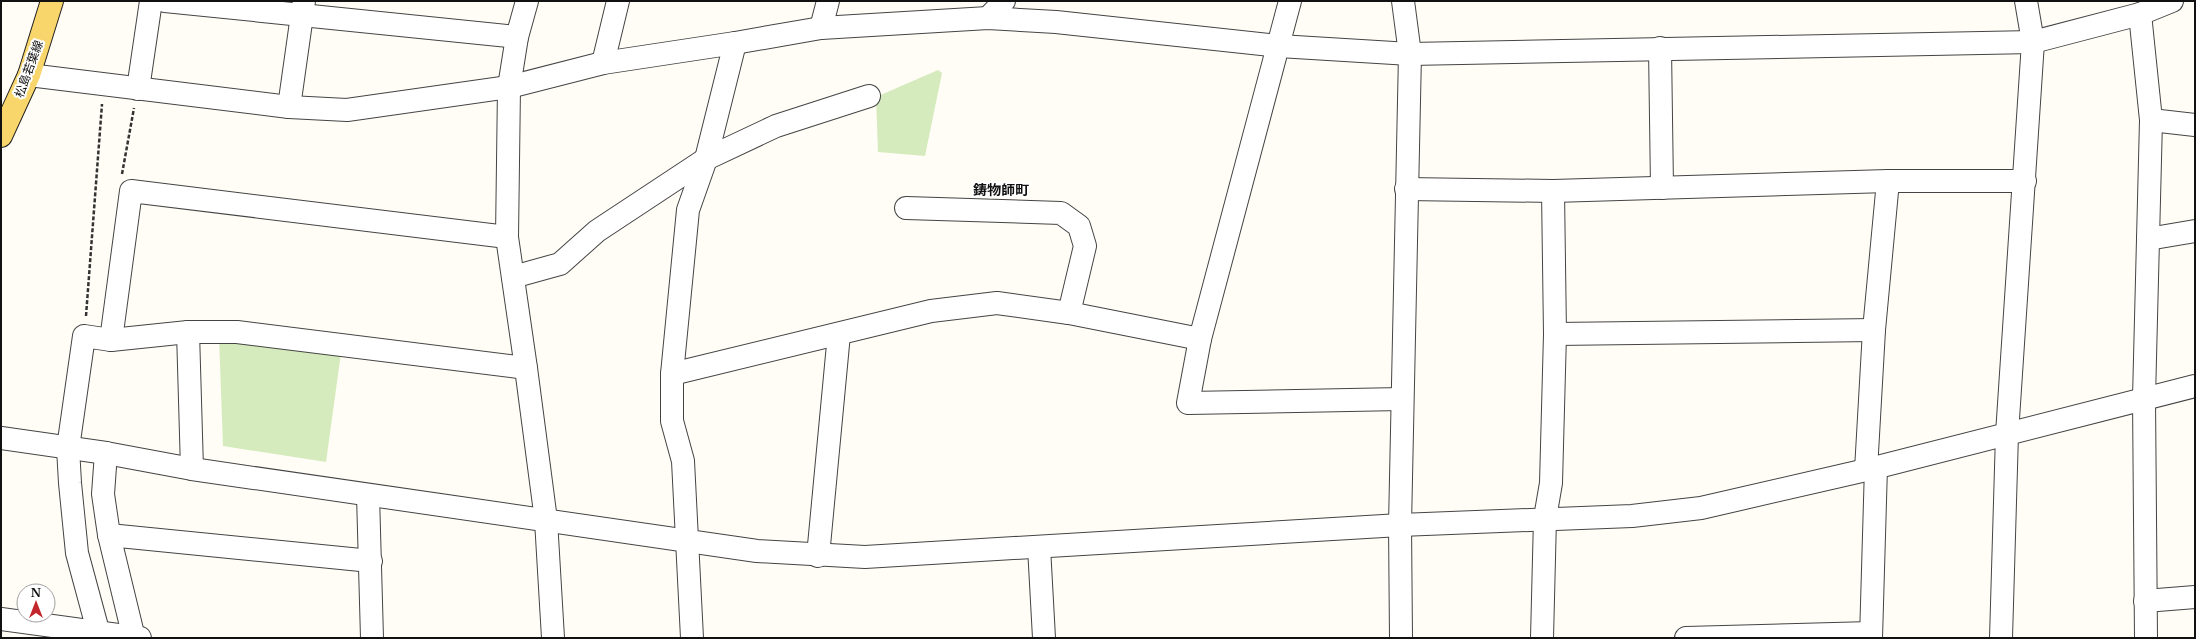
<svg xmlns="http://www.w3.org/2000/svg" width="2196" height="639" font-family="'Libre Baskerville','Noto Sans JP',serif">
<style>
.park{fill:#d5ebbd}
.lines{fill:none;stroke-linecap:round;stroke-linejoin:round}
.minor-casing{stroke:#444;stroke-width:24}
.major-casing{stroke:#222;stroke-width:24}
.path{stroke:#333;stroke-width:2.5;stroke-dasharray:4 2;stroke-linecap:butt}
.minor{stroke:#fff;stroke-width:22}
.major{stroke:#f9d66b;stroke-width:22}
.labels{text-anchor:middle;stroke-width:4;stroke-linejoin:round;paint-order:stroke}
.street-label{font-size:12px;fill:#111;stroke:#fff}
.quarter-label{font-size:14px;font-weight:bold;fill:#111;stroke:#fff}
</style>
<rect width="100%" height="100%" fill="#fffdf5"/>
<g class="park">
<path d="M938,70l4,3 -17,83 -47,-4 -2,-55z"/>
<path d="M219,338l122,15 -15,109 -103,-16z"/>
</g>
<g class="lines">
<g class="minor-casing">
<g id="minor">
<path d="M165,1l352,36"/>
<path d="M527,1l-10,36 -8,50 -2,150 19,131 20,152 7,118"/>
<path d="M1290,1l-90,338 -12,64 214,-4"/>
<path d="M2140,14l11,106 -7,278 2,240"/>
<path d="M988,18l16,-17"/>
<path d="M821,28l7,-27"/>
<path d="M1660,48l2,140"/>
<path d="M603,63l15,-62"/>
<path d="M29,75l260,32 58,3 162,-23 94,-24 132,-20 86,-15 167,-10 68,4 223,24 131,8 623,-12 107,-28 32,-13"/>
<path d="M138,89l13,-88"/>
<path d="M289,107l15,-106"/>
<path d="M2151,120l44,5"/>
<path d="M1406,189l147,2 335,-10h137"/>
<path d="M906,208l155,5 18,13 6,20 -16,67"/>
<path d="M2148,239l47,-8"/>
<path d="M513,277l47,-13 37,-33 109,-72 70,-33 93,-30"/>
<path d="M188,332l4,137"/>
<path d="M1555,334l319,-4"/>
<path d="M111,340l20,-149 376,46"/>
<path d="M672,374l16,-164 18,-51 29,-116"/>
<path d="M1,438l105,15 86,16 565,82 108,6 535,-32 232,-9 69,-8 165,-38 329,-84"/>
<path d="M106,453l-3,41 6,41 25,103"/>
<path d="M1866,470l8,-140 14,-149"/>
<path d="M368,495l4,143"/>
<path d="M109,535l262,26"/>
<path d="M1039,547l5,91"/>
<path d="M818,556l21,-222"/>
<path d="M2145,601l50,-4"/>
<path d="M1,619l139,19"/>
<path d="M100,638l-23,-85 -7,-70 -2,-35 16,-112 27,4 77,-8h49l289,36"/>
<path d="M692,638l-9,-177 -11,-40v-47l259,-63 66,-8 72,10 131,26"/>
<path d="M1401,638l-1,-113 10,-471 -7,-53"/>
<path d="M1542,638l3,-120 6,-35 4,-149 -2,-143"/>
<path d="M1686,638l185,-5"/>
<path d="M1871,638l5,-171"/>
<path d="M2001,638l6,-204 26,-392 -7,-41"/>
</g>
</g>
<g class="major-casing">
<path id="major" d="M1,136l28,-61 23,-74"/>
</g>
<g class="path">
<path d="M122,174l12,-66"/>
<path d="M86,316l16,-212"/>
</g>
<use href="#minor" class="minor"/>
<use href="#major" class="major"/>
</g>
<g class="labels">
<g class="street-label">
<text transform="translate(29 69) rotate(-70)" y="4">松島若葉線</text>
</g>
<g class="quarter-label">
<text x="1001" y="195">鋳物師町</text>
</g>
</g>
<rect width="2196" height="639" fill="none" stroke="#111111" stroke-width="4"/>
<g transform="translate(36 603)"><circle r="19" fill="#ffffff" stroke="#a0a0a0"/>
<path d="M0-3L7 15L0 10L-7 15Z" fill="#c4262e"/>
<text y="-6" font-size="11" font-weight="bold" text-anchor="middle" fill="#111111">N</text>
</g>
</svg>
